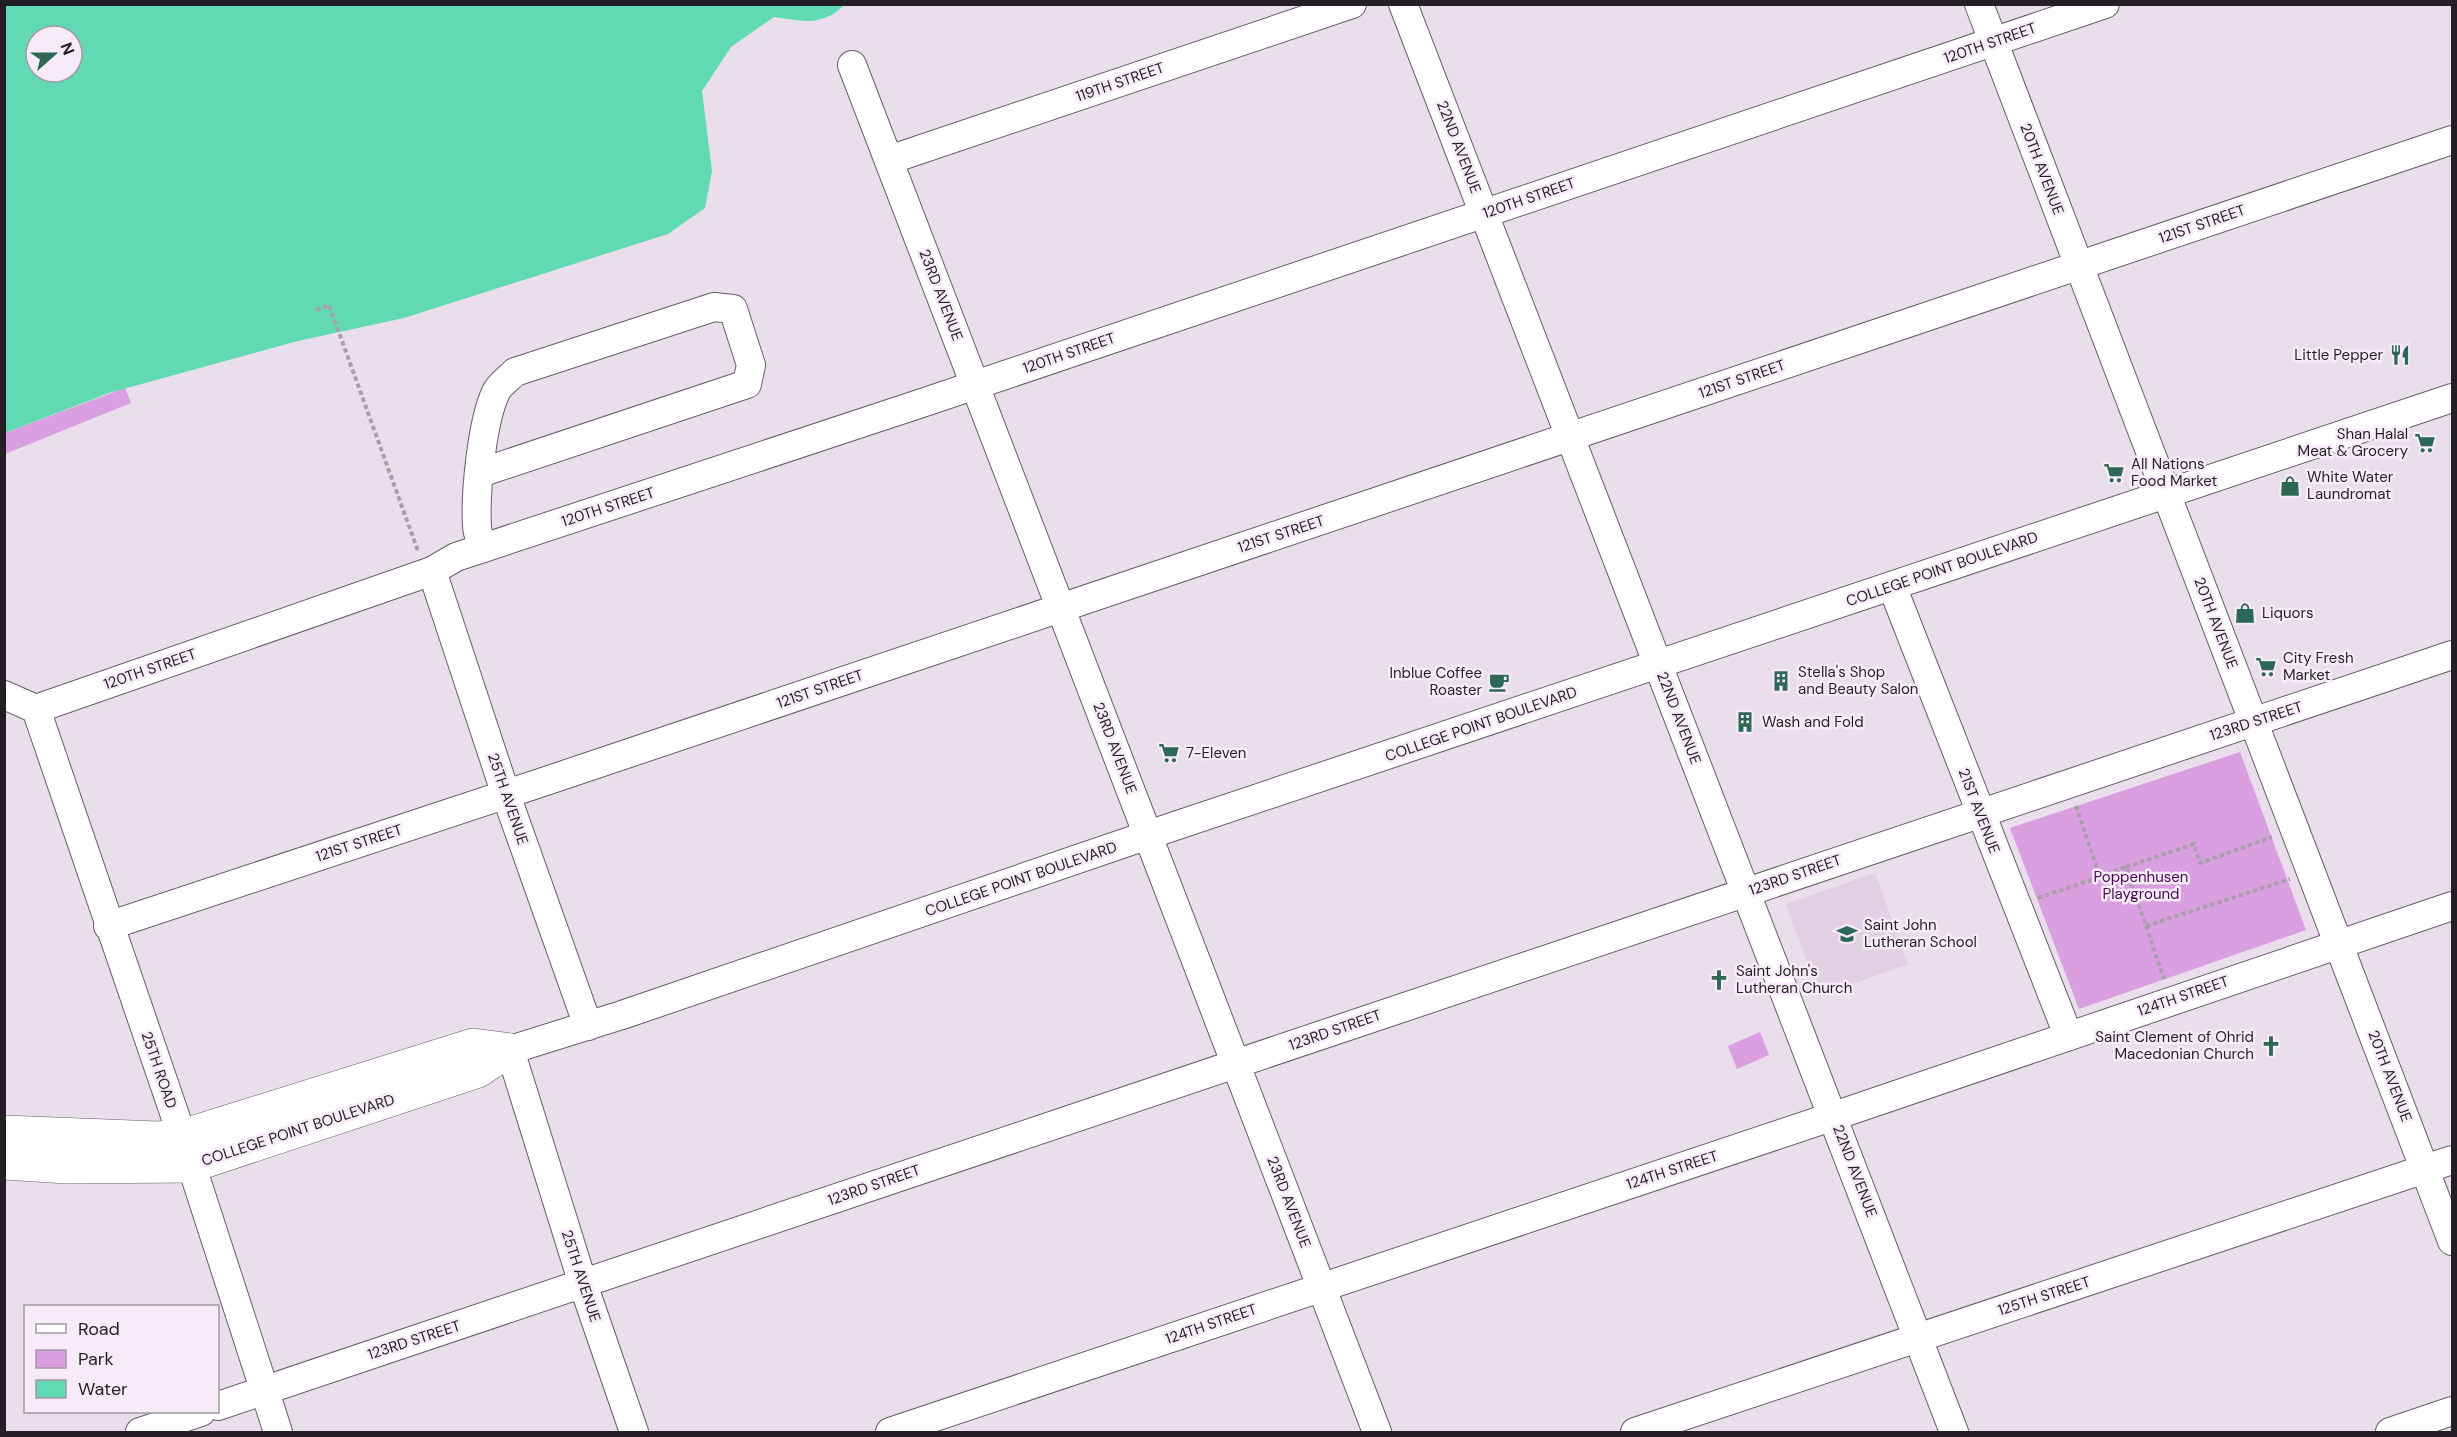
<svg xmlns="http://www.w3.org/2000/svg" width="2457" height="1437" font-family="'DM Sans',sans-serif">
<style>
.built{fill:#e2cfe4}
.green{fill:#d99fe0}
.water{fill:#61dab4;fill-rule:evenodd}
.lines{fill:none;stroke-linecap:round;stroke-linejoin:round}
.minor-casing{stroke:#685d6a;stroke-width:30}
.major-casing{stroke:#685d6a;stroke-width:34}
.path{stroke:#a99fab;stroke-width:4;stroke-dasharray:4.5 3;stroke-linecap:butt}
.minor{stroke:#fff;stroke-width:28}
.major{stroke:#fff;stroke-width:33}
.labels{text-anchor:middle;stroke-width:5;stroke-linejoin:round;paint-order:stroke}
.street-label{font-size:15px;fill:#241f24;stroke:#f7eaf9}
.poi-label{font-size:15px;fill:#241f24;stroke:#f7eaf9;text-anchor:start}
.park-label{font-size:15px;fill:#470c4f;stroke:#f7eaf9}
</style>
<rect width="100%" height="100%" fill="#eaddec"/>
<path class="built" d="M1875,873l33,91 -89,32 -33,-92z"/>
<g class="green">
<path d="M125,388l6,15 -126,51v-21z"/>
<path d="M2240,752l66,178 -227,79 -69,-181z"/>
<path d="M1760,1032l9,23 -32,14 -9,-23z"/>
</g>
<path class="water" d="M5,4h839v1c-22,22 -42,16 -70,12l-43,30 -29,44 10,80 -7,37 -37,26 -264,84 -106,23 -189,52 -104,40zM36,36h36v36h-36z"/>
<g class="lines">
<g class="minor-casing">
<g id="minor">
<path d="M1403,4l551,1428"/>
<path d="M1979,4l473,1237"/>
<path d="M852,65l525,1367"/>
<path d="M889,160l463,-156"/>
<path d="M480,473l267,-89 4,-19 -18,-56 -19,-2 -199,65c-6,6 -16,13 -19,20 -14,29 -21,101 -19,134 0,7 4,15 6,22"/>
<path d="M432,571l74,224 82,231"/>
<path d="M1892,586l176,449"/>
<path d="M4,695l32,14"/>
<path d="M36,709l396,-138 24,-14 469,-155 1180,-398"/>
<path d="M36,709l146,427 96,296"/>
<path d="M108,926l432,-143 1912,-643"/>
<path d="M218,1406l2234,-751"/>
<path d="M140,1432l61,-20"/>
<path d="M634,1432l-51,-148 -73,-234 112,-35 526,-180 1304,-437"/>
<path d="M890,1432l944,-316 618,-210"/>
<path d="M1635,1432l817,-272"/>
<path d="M2390,1432l62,-21"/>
</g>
</g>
<g class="major-casing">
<g id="major">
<path d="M4,1132l154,6 24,-2 291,-91 37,5"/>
<path d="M4,1163l64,4 123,-1 287,-95 32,-21"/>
</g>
</g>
<g class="path">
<path d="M316,310l13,-5 89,246"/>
<path d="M2076,806l24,71 26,-10 38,112"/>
<path d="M2126,867l68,-23 6,19 72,-26"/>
<path d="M2038,898l62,-21"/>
<path d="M2146,926l144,-47"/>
</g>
<use href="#minor" class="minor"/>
<use href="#major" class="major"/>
</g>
<defs>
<g id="restaurant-bare" transform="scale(1.62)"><path d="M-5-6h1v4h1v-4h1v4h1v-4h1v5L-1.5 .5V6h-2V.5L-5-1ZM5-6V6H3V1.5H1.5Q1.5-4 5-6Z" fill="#2b6955" stroke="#f7eaf9" stroke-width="2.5" paint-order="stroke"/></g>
<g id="supermarket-bare" transform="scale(1.62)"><path d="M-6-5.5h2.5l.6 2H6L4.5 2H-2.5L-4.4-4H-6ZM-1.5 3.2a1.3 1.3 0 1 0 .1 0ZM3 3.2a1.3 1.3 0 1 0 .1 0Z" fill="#2b6955" stroke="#f7eaf9" stroke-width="2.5" paint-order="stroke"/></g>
<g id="shop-bare" transform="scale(1.62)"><path d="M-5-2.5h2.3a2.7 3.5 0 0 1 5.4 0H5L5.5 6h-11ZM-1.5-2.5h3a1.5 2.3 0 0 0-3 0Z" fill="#2b6955" stroke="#f7eaf9" stroke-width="2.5" paint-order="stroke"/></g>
<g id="building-bare" transform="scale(1.62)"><path d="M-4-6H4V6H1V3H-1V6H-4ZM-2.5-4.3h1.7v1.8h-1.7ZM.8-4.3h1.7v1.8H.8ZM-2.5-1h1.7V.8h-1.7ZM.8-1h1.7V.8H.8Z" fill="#2b6955" stroke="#f7eaf9" stroke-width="2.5" paint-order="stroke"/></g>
<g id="cafe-bare" transform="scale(1.62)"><path d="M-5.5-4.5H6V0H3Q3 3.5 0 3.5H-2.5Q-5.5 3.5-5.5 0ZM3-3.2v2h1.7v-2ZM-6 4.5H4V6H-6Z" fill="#2b6955" stroke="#f7eaf9" stroke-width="2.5" paint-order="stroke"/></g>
<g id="school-bare" transform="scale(1.62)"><path d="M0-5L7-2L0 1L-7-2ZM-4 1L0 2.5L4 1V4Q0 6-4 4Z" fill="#2b6955" stroke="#f7eaf9" stroke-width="2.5" paint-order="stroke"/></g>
<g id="church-bare" transform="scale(1.62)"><path d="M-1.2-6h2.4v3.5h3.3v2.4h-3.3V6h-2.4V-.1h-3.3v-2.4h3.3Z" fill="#2b6955" stroke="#f7eaf9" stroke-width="2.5" paint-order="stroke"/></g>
</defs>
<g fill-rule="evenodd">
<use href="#restaurant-bare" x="2400" y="355"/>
<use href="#supermarket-bare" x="2425" y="443"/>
<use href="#supermarket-bare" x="2114" y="473"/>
<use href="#shop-bare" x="2290" y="486"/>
<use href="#shop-bare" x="2245" y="613"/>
<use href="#supermarket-bare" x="2266" y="667"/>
<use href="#building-bare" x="1781" y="681"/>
<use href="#cafe-bare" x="1499" y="682"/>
<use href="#building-bare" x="1745" y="722"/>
<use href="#supermarket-bare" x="1169" y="753"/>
<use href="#school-bare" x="1847" y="934"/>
<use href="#church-bare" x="1719" y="980"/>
<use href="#church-bare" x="2271" y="1046"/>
</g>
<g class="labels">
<g class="street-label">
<text transform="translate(1990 43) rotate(-19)" y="5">120TH STREET</text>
<text transform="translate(1120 82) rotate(-19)" y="5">119TH STREET</text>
<text transform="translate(1459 147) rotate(69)" y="5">22ND AVENUE</text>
<text transform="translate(2042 169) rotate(69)" y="5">20TH AVENUE</text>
<text transform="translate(1529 198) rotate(-19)" y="5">120TH STREET</text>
<text transform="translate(2202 224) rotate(-19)" y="5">121ST STREET</text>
<text transform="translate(941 295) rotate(69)" y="5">23RD AVENUE</text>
<text transform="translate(1069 353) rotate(-19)" y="5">120TH STREET</text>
<text transform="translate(1742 379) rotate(-19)" y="5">121ST STREET</text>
<text transform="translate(608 507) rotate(-18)" y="5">120TH STREET</text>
<text transform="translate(1281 534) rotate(-18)" y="5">121ST STREET</text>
<text transform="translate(1942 569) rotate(-19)" y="5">COLLEGE POINT BOULEVARD</text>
<text transform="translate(2216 623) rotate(69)" y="5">20TH AVENUE</text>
<text transform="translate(150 669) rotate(-19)" y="5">120TH STREET</text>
<text transform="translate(820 689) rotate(-19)" y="5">121ST STREET</text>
<text transform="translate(1679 718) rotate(69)" y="5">22ND AVENUE</text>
<text transform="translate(2256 721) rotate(-18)" y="5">123RD STREET</text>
<text transform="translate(1481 724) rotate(-19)" y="5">COLLEGE POINT BOULEVARD</text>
<text transform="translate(1115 748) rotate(69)" y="5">23RD AVENUE</text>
<text transform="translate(508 799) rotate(71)" y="5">25TH AVENUE</text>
<text transform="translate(1979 811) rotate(69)" y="5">21ST AVENUE</text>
<text transform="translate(359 843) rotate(-18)" y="5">121ST STREET</text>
<text transform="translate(1795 875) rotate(-19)" y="5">123RD STREET</text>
<text transform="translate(1021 879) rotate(-19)" y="5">COLLEGE POINT BOULEVARD</text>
<text transform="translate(2183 996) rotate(-19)" y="5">124TH STREET</text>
<text transform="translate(1335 1030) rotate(-19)" y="5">123RD STREET</text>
<text transform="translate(159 1070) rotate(71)" y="5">25TH ROAD</text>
<text transform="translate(2390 1076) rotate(69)" y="5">20TH AVENUE</text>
<text transform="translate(298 1130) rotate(-18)" y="5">COLLEGE POINT BOULEVARD</text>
<text transform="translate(1672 1170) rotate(-18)" y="5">124TH STREET</text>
<text transform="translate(1855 1171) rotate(69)" y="5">22ND AVENUE</text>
<text transform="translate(874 1185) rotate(-19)" y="5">123RD STREET</text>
<text transform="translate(1289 1202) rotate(69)" y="5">23RD AVENUE</text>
<text transform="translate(581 1276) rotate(72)" y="5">25TH AVENUE</text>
<text transform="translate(2044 1296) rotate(-18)" y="5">125TH STREET</text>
<text transform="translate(1211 1324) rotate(-19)" y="5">124TH STREET</text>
<text transform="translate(414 1340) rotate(-18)" y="5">123RD STREET</text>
</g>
<g class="poi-label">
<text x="2383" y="360" text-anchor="end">Little Pepper</text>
<text x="2408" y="439" text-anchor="end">Shan Halal<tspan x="2408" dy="17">Meat &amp; Grocery</tspan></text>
<text x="2131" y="469">All Nations<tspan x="2131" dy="17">Food Market</tspan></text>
<text x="2307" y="482">White Water<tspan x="2307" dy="17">Laundromat</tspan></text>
<text x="2262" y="618">Liquors</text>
<text x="2283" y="663">City Fresh<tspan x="2283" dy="17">Market</tspan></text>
<text x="1798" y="677">Stella's Shop<tspan x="1798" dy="17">and Beauty Salon</tspan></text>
<text x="1482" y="678" text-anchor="end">Inblue Coffee<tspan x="1482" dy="17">Roaster</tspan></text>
<text x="1762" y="727">Wash and Fold</text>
<text x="1186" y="758">7-Eleven</text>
<text x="1864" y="930">Saint John<tspan x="1864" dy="17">Lutheran School</tspan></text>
<text x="1736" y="976">Saint John's<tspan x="1736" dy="17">Lutheran Church</tspan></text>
<text x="2254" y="1042" text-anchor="end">Saint Clement of Ohrid<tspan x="2254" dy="17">Macedonian Church</tspan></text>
</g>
<g class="park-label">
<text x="2141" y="882">Poppenhusen<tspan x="2141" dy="17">Playground</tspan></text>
</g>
</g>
<rect width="2457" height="1437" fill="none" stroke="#241f24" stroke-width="12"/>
<rect x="24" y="1305" width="195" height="108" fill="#f7eaf9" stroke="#a399a4" stroke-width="1.5"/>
<rect x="36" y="1324" width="30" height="9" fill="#ffffff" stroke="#a399a4" stroke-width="1.5"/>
<text x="78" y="1335" font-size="18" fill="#241f24">Road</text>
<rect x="36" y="1350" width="30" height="18" fill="#d99fe0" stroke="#a399a4" stroke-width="1.5"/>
<text x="78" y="1365" font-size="18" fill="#241f24">Park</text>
<rect x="36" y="1380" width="30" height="18" fill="#61dab4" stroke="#a399a4" stroke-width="1.5"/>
<text x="78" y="1395" font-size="18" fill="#241f24">Water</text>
<g transform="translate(54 54) rotate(69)"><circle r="28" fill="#f7eaf9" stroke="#a399a4" stroke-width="1.5"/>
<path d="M0-4.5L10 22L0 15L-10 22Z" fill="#2b6955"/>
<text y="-9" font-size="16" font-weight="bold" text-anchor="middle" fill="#241f24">N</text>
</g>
</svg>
